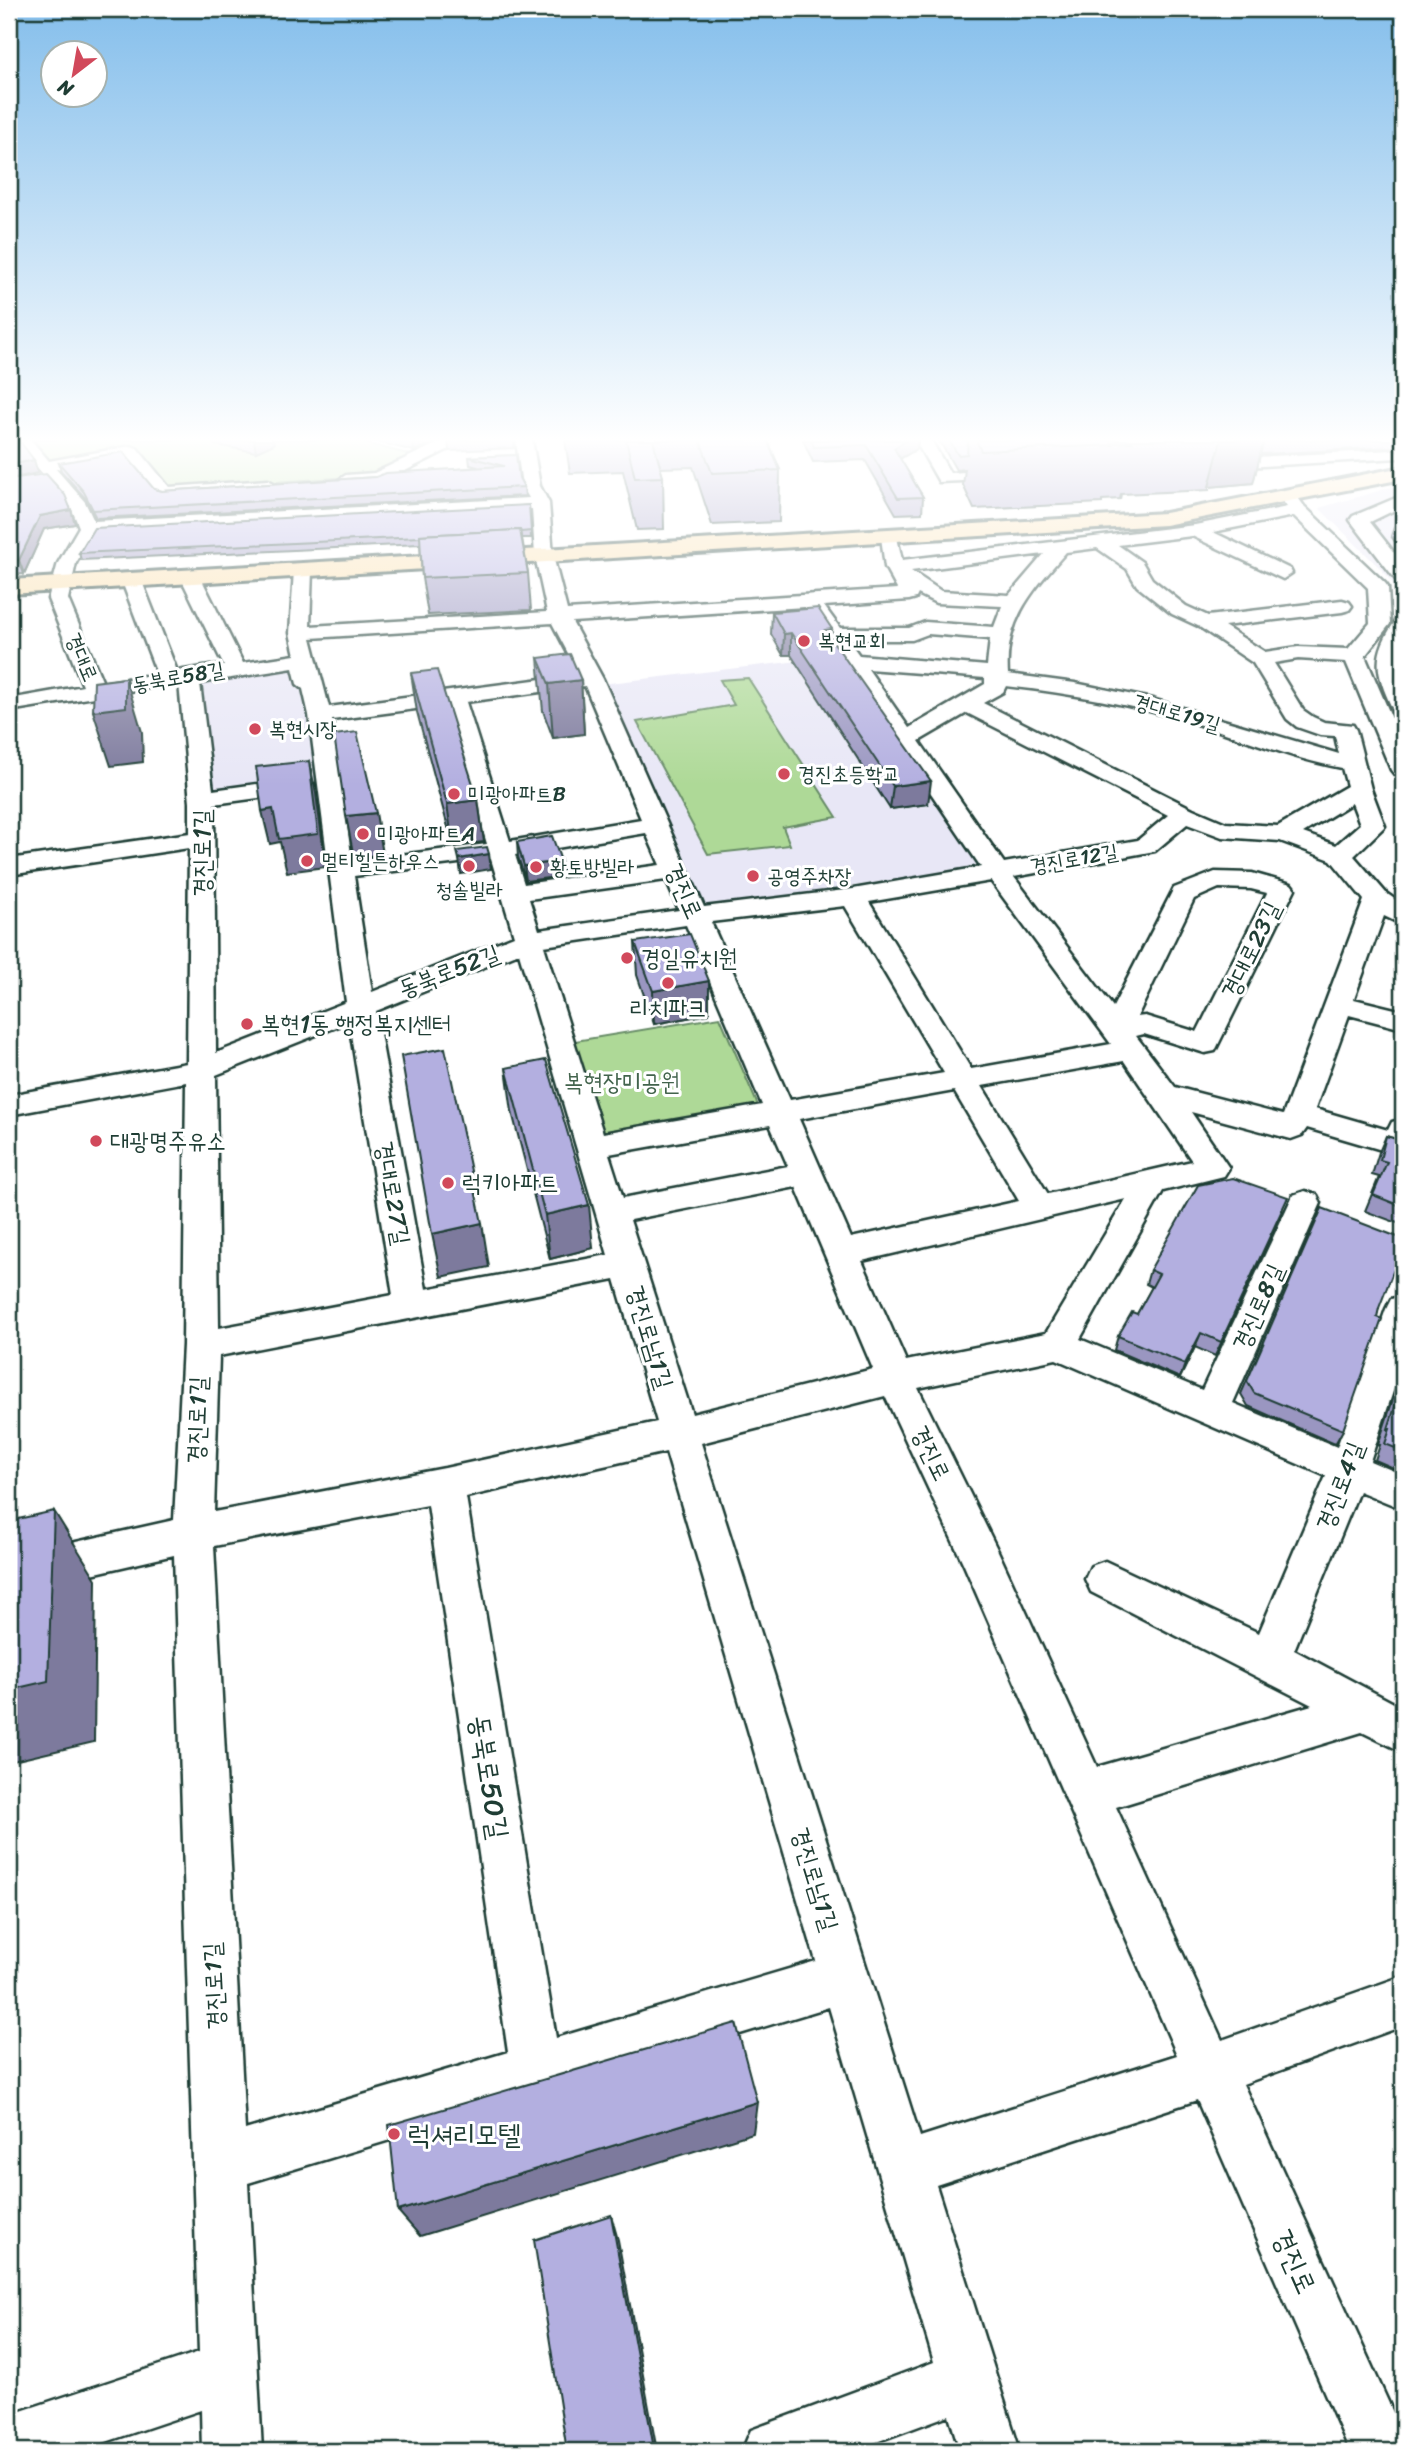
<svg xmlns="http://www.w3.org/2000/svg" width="1412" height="2460" font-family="Sriracha,'Poor Story',sans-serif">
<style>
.built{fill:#e8e7f6}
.green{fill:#aed997;stroke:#668b66;stroke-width:2}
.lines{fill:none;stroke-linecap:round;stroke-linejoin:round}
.minor-casing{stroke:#1f3d34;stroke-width:5}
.major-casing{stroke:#1f3d34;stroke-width:6}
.minor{fill:#fff;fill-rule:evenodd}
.major{fill:#f9deab;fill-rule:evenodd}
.wall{fill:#9a96c1;stroke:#1f3d34;stroke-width:2}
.shaded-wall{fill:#7d7a9d;stroke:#1f3d34;stroke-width:2}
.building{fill:#b3afe0;stroke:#1f3d34;stroke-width:2}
.poi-dot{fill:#d1495b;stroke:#fff;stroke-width:2.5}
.labels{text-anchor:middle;stroke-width:6;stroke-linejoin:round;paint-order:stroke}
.far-poi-label{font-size:21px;fill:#1f3d34;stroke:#fff;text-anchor:start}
.far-street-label{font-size:21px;fill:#1f3d34;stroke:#fff}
.street-label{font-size:24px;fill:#1f3d34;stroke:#fff}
.poi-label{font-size:24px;fill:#1f3d34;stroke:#fff;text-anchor:start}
.park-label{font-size:24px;fill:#43644d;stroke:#fff}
.near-street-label{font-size:28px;fill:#1f3d34;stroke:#fff}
.near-poi-label{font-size:28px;fill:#1f3d34;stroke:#fff;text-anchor:start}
</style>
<rect width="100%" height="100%" fill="#fff"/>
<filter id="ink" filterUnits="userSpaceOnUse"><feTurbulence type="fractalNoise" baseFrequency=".0143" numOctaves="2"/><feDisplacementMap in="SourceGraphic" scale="14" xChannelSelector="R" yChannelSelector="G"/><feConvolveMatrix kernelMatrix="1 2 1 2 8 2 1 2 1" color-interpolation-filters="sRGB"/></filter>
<g filter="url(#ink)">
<g class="built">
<path d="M1403,484v237l-25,-52 22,-53 1,-14 -8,-18 -11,-14 -63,-62z"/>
<path d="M841,656l149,209 -286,44 -103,-225z"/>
<path d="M299,659l21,122 -112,17 -14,-122z"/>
</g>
<g class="green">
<path d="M27,440h327l61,16 -45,20 -191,12 -9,-1 -31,-39 -24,1 -65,13z"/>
<path d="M748,678l89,139 -54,10 7,18 -82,9 -71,-132 97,-17 -14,-25z"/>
<path d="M720,1017l39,91 -174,30 -28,-94z"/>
</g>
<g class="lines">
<g class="minor-casing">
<g id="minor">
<path d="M14,440h17l18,21 82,-15 6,2 32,39 99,-7 9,5 -9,5 -104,7 -6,-1 -31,-39 -71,12 29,33 9,19 435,-23 -7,-12 -6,-46h16l8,46 9,17 4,53 14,54 330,-21 -12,-22 -4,-30 3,-4h12l6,27 293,-35 92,-18 -8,-11 9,-5 6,1 10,14 81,77 3,4 2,37 -25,32 38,88v33l-8,-2 -4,-5 -45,-108 -48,-3 -24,4 29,47 10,7 11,5 29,3 3,5 15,59 14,37 -31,30 32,37 17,12v20l-19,-9 -30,83 49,12v18l-54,-14 -34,94 73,21 4,-8 11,-3v35l-4,1 -92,-27 -5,7 -11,4 -100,-27 38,56 -5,8 -61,15 -83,148 122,51 91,-195 12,-4 12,4 4,8 -88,200 104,44 49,-138 5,-10 12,-3v65l-33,100 33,14v34l-44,-18 -65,159 109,58v44l-41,-20 -246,75 106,233 181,-64v50l-160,58 158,346 2,21h-53l-153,-351 -261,85 84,266h-60l-11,-36 -97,36h-110l9,-21 183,-68 -105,-355 -581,176 14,268h-60l-1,-41 -122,41h-70v-36l190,-63 -25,-797 -165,38v-36l165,-37 9,-175 3,-263 -177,33v-20l178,-32 2,-215 -180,27v-16l181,-26v-31l-11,-119 -170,28v-12l74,-13 -35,-87 10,-36 21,-36 -8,-20zM532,509l3,47 12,56 -237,14 2,-56 -9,-6 -9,6 -4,63 5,22 -52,8 -43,-87 -10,-6 -10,6 44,90h-14l-33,5 -36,-92 -10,-6 -10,6 36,95 -54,9 -35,-84 8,-36 18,-31zM1294,516l74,72 2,35 -22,26 -50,-2 -33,5 -41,-26 118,-14 7,-2 3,-4 -3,-4 -7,-2 -134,16 -22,-10 -34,-27 -10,-17 -24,-17 74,-9 91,43 9,-6 -2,-4 -77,-37zM1097,548l30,21 10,17 35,28 26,12 55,37 34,56 10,8 23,8 15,1 4,18 -187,-55 -77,-16 -67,-9c-4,-54 25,-84 58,-122zM1044,554l-35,41 -68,-4 -30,-20zM918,594l18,9 66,3 -8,21 -69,-5 -16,6h-69l-16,-22 85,-6 7,-2zM805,607l176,260 -128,22 -149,18 -101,-228 -31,-57zM552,623l27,51 -250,33 -18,-69zM928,634l62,5 -3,27 -128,-11 -11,-15h64zM293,668l4,16 6,5 6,26 37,287 -130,51 -2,-249 88,-12 8,-2 4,-5 -4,-5 -8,-2 -89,12 -13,-107zM868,669l117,9v6l-76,44zM585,686l56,133 -131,22 -44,-139zM1006,686c64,7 127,19 188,37 50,15 98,36 148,45l5,18 -69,40 -52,-3 -33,-14 -210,-106 20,-11zM446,705l41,139 -135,17 -20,-141zM967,713l201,102 -30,25 -134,23 -85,-122zM1352,803l8,21 -24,21 -33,-12zM1187,824l35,13 58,4 51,19 33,40 -81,215 -108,-28 -39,-51 8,-2 61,19 10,-2 80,-162 -4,-5 -39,-11 -37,-1 -41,16 -61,119 -99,-130 141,-26zM646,833l14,32 -136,19 -9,-29zM491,859l23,77 -142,56 -18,-116zM666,880l13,30 -140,20 -10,-31zM991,881l120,163 -140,25 -102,-167zM1219,888l32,1 16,4 -70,139 -52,-16 -8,1 57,-118zM845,906l99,167 -154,27 -79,-178zM686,925l76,180 -159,28 -59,-187zM519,953l89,302 -182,34 -50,-278zM349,1022l44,273 -174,33 -3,-253zM1124,1061l68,100 -144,33 -66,-108zM954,1091l65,110 -168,37 -52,-119zM770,1125l18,41 -165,32 -14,-44zM796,1187l77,182 -181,45 -62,-194zM1126,1199l-80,134 -140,28 -44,-100zM615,1279l42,143 -212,46 -231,44 5,-156zM1056,1359l270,117 -67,157 -154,-72 -14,5 -6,13 6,13 221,113 -215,62 -99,-216 -80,-163zM885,1396l79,169 213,490 -257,82 -219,-694zM666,1452l150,509 -260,77 -90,-541zM428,1505l80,547 -263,78 -31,-584z"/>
<path d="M445,440h22l-84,42 -37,3 -8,-5 8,-5 28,-2z"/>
<path d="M915,440h16l19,33 59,-4 8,5 -8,5 -70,3z"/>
<path d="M1393,450l6,2 2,3 -2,3 -186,11 -8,-5 8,-5z"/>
<path d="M1403,495v11l-33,16 33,42v18l-7,-2 -46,-60 3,-4z"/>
<path d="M1403,618v26l-5,22 5,19v30l-8,-2 -3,-5c-17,-37 -20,-53 4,-88z"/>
</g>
</g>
<g class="major-casing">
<path id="major" d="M1403,467v12l-238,46 -1156,69v-14l1156,-67z"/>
</g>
<use href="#minor" class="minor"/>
<use href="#major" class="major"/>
</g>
<g class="wall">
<path d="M213,440h60l1,4 -18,8 -42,-7z"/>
<path d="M369,440h69l-24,11z"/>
<path d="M448,440h67l-1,8 -65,3z"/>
<path d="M565,440h203l12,30 -1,52 -67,3 -19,-58 -33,1 3,9 1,52 -27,1 -14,-59 -53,2z"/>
<path d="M803,440h115l-1,9 -17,10 23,38 -1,16 -26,1 -31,-54 -52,2z"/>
<path d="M939,440h464v15l-10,-8 -133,7 -7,29 -44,4v3l-88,4 -1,5 -18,1v3l-128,6 -11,-24 2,-16 -9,1z"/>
<path d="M516,455l3,23 5,9 1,9 -429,22 -9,-18 -26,-29 -2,-8 103,28 214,-14 102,-10 -8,-2 -1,-8z"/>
<path d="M9,479l62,31 4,14 -31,5 -20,45 -15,1z"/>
<path d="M1403,501v53l-12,-18z"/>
<path d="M529,505l2,33h-9l6,35 3,37 -103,5 -6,-37 -2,-34 -339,16 -2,-7z"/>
<path d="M772,612l60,28 96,164 -38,5 -99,-154h-8l-12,-21z"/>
<path d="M538,658l43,22 3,54 -31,4 -10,-27z"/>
<path d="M411,673l67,127 6,42 -31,4 -36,-134z"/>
<path d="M517,842l46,34 -37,5 -8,-24z"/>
<path d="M635,942l74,39v33l-55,10 -17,-49z"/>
<path d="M506,1068l87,180 -43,11 -38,-147z"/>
<path d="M1386,1136l17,5v84l-38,-14 14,-34 -7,-2 7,-23z"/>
<path d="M1322,1208l57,100 -36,122 -8,14 -87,-38 -7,-12z"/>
<path d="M1282,1211l-67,145 -20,-9 -15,31 -66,-28 4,-14 19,-22 15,-27 -6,-3 4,-14z"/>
<path d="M1403,1369v103l-28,-12 5,-15h-2z"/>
</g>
<g class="shaded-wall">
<path d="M254,440h19l1,4 -18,8z"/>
<path d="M413,440h25l-24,11z"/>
<path d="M907,440h11l-1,9 -25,14 2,-15z"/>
<path d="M1221,440h43l-11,43 -44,4z"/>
<path d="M34,460l4,13 -29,6v-14z"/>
<path d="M71,510l4,14 -31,5 -20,45 -5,-14 21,-44z"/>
<path d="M832,629l-1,21 -6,-20z"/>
<path d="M791,633v22h-8l1,-21z"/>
<path d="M126,678l16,54 1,30 -32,4 -18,-55z"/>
<path d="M581,680l3,54 -31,4 -4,-54z"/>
<path d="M309,761l7,32 10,74 -39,5 -7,-30 -10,2 -8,-33 11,-2z"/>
<path d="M931,781l-3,23 -38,5 3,-23z"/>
<path d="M478,800l6,42 -31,4 -6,-42z"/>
<path d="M376,813l7,41 -29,4 -8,-42z"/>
<path d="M489,854l2,15 -30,5 -2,-15z"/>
<path d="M561,861l2,15 -37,5 -2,-15z"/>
<path d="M709,981v33l-55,10 -1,-33z"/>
<path d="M589,1205l4,43 -43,11 -5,-44z"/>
<path d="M482,1223l7,44 -48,10 -9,-43z"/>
<path d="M1201,1333l-6,14 -15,31 5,-14z"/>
<path d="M54,1511l42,68 -2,163 -85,20v-72z"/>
<path d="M757,2102l-4,31 -333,103 -22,-25z"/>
<path d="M611,2215l7,25 39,211h-27z"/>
</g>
<g class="building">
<path d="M9,440h10l15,20 -25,5z"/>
<path d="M626,440h27l10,37 -28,1z"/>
<path d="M700,440h67l13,30 -68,3z"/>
<path d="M811,440h96l-13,8 29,49 -25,1 -32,-53 -52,2z"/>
<path d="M949,440h19l-1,14 -9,1z"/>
<path d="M976,440h154l2,2 -21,1 2,2 -132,6z"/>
<path d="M123,452l31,37 8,2 214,-14 10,-4 118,-7 -35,-9 47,-2 3,23 5,9 -431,23 -9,-18 -25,-29z"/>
<path d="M46,474l19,21 6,15 -31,6 -21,44 -10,1v-82z"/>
<path d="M529,505l2,26 -10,1 -1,-2 -100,5v2l-341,16 15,-25z"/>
<path d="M520,530l8,43 -106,5 -2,-43z"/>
<path d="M818,608l14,21 -7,1 106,151 -38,5 -102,-153 -7,1 -12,-22z"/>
<path d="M570,654l11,26 -32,4 -11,-26z"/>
<path d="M437,670l41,130 -31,4 -36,-131z"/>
<path d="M126,678v29l-33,4 1,-29z"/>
<path d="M357,732l19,81 -30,3 -12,-81z"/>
<path d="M309,761l9,73 -39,5 -6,-30 -11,2 -6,-44z"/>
<path d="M552,836l9,25 -37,5 -7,-24z"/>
<path d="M487,847l2,7 -30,5 -2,-8z"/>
<path d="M690,934l19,47 -56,10 -18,-49z"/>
<path d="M445,1048l37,175 -50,11 -31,-178z"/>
<path d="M546,1060l43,145 -44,10 -39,-147z"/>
<path d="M1386,1136l17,5v66l-30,-12 14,-33 -7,-2z"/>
<path d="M1233,1178l55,19 -67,145 -20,-9 -16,31 -67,-28 14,-24 5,2 22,-40 -9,-4 48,-85z"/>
<path d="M1322,1208l81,31v7l-24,62 -2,9 5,2 -39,111 -89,-37 -7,-12z"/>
<path d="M1403,1382v69l-18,-7 5,-15h-2z"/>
<path d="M54,1511l-6,170 -39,9v-169z"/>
<path d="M736,2023l21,79 -359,109 -9,-86z"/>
<path d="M611,2215l42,228 -23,8h-63l-33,-211z"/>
</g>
</g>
<linearGradient id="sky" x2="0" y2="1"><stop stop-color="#84beeb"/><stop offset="0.56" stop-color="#fff"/><stop offset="1" stop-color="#fff" stop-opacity="0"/></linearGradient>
<rect width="1412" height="785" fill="url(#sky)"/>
<g class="poi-dot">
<circle cx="804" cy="641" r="7"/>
<circle cx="255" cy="729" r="7"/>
<circle cx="784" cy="774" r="7"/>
<circle cx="454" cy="794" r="7"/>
<circle cx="363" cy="834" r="7"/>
<circle cx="307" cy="861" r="7"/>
<circle cx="469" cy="866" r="7"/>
<circle cx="536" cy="867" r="7"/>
<circle cx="753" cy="876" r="7"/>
<circle cx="627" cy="958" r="7"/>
<circle cx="668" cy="983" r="7"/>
<circle cx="247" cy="1024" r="7"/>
<circle cx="96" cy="1141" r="7"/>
<circle cx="448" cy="1183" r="7"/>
<circle cx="394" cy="2134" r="7"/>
</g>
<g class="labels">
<g class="far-poi-label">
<text x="818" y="648">복현교회</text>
<text x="269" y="736">복현시장</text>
<text x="798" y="781">경진초등학교</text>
<text x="468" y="801">미광아파트B</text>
<text x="377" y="841">미광아파트A</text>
<text x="321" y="868">멀티힐튼하우스</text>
<text x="550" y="874">황토방빌라</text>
<text x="767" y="883">공영주차장</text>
<text x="469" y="897" text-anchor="middle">청솔빌라</text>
</g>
<g class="far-street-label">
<text transform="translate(82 657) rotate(67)" y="7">경대로</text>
<text transform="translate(178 677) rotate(-10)" y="7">동북로58길</text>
<text transform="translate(1177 713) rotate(16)" y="7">경대로19길</text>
<text transform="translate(1074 859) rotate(-10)" y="7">경진로12길</text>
</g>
<g class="street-label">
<text transform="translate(202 853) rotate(-90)" y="8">경진로1길</text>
<text transform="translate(684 891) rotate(66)" y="8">경진로</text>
<text transform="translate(1251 950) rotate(-64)" y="8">경대로23길</text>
<text transform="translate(449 971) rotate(-21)" y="8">동북로52길</text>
<text transform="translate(393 1193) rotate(80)" y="8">경대로27길</text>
<text transform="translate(1258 1307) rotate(-66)" y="8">경진로8길</text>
<text transform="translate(650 1337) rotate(73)" y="8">경진로남1길</text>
<text transform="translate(197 1420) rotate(-88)" y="8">경진로1길</text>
<text transform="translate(931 1453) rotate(64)" y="8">경진로</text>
<text transform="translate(1340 1486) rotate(-69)" y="8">경진로4길</text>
<text transform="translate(815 1879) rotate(73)" y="8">경진로남1길</text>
<text transform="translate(214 1986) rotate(-93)" y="8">경진로1길</text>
</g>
<g class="poi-label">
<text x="641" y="966">경일유치원</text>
<text x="668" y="1016" text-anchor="middle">리치파크</text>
<text x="261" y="1032">복현1동 행정복지센터</text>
<text x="110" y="1149">대광명주유소</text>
<text x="462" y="1191">럭키아파트</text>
</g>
<g class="park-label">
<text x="622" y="1090">복현장미공원</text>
</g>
<g class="near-street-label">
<text transform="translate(490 1777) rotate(81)" y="10">동북로50길</text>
<text transform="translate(1295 2261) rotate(66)" y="10">경진로</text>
</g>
<g class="near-poi-label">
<text x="408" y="2144">럭셔리모텔</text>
</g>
</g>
<rect width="1412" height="2460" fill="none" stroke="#fff" stroke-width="35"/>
<rect x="18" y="18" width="1377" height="2425" fill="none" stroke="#1f3d34" stroke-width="2.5" filter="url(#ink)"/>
<g transform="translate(74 74) rotate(211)"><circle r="33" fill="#ffffff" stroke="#a5b1ae" stroke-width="2"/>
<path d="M0-5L12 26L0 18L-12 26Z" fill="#d1495b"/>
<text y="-10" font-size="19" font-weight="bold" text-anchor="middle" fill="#1f3d34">N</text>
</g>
</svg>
